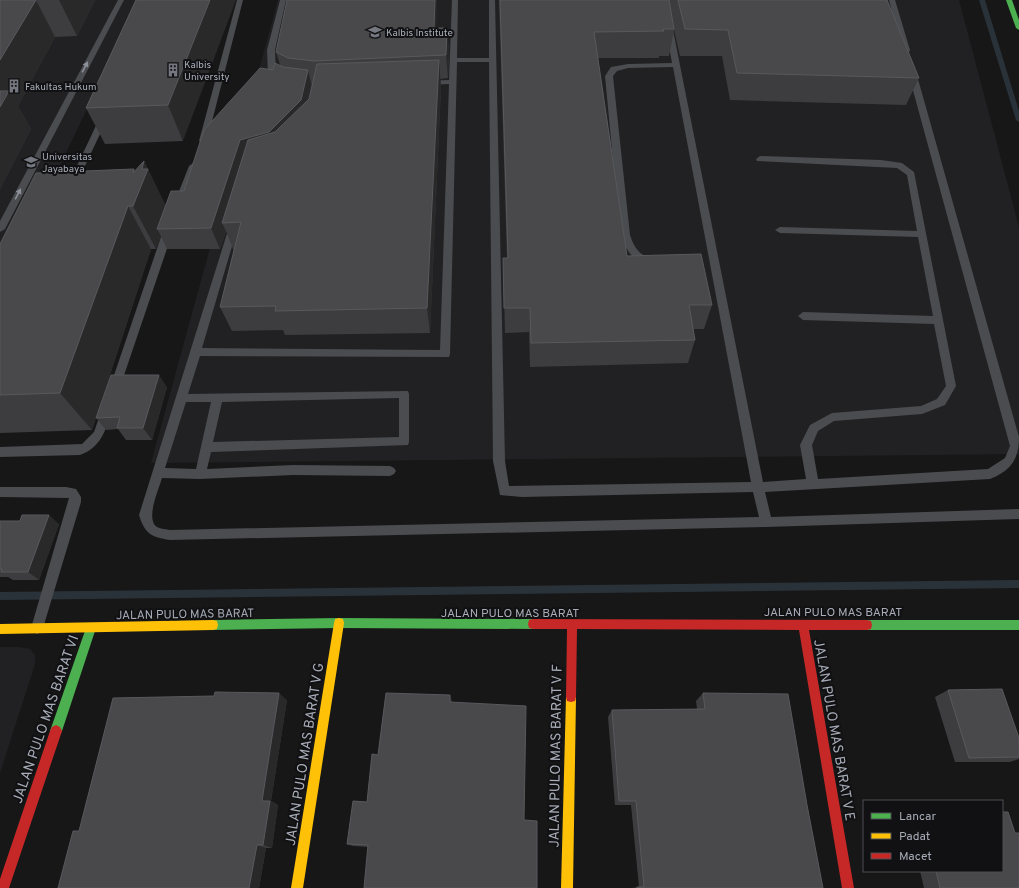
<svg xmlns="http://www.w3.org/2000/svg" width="1019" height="888" font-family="Overpass,sans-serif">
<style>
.built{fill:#212123}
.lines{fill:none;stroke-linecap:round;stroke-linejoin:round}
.stream{fill:#2a3239;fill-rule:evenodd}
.lane{fill:#4b4c50;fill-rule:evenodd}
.fast{fill:#4caf50;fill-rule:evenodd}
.slow{fill:#ffc107;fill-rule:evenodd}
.jam{fill:#c62828;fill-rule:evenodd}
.wall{fill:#3d3d3f}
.shaded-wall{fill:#29292a}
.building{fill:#49494c;stroke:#58595d}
.oneway{fill:#8c9099}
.labels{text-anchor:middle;stroke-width:4;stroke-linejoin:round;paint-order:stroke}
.far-poi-label{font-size:10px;fill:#a8adb8;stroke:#111113;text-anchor:start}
.street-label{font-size:12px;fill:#a8adb8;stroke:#111113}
.near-street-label{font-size:14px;fill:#a8adb8;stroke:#111113}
</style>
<rect width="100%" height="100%" fill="#171717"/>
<g class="built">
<path d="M0,0h139l-139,291z"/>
<path d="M278,0h681l60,227v227l-868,9z"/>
<path d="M0,647h19l11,2 5,6v9l-35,109z"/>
</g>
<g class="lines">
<g class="stream">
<path d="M979,0h6l34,111v11l-3,-2z"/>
<path d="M1019,580v8l-1019,12v-8z"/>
</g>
<g class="lane">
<path d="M118,0h6l-119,229 -5,3v-11z"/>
<path d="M237,0h6l-36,141 -4,3 -4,-3z"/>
<path d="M280,0h6l-11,50 1,24 8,5 -4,2 -12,-6 -1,-25z"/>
<path d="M452,0h6l-1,58h32v-58h6l10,461 4,25 242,-4 -78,-415 -45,1 -11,3 -4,5 17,159c4,12 9,20 22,24v4c-17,5 -27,-16 -32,-28l-15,-159 6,-9 17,-3 44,-1 -11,-63h6l96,482 43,-3 -6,-34 10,-20 22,-12 89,-7 16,-7 9,-13 -12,-62 -131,-4 -5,-4 5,-4 130,4 -15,-79 -138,-4 -5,-3 5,-3 137,4 -10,-56 -10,-7 -140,-7 -1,-2 4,-3 121,4 21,3 12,9 42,214 -11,19 -23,9 -88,7 -16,10 -6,14 6,34 170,-10 17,-11 5,-12 -102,-374 4,-2 4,2 103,365c0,22 -8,34 -29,42l-225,13 6,25 248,-8v10l-253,8 -596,13c-19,-3 -25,-6 -31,-25l91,-291 3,-1 5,3 -36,122 238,2 9,-266 -24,1 -4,-2 4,-2 24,-1zM457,62h32l4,399 7,34 22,2 231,-5 6,25 -589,13c-4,-1 -9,-1 -13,-3 -12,-8 2,-38 5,-49l38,1 93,-4 97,1 4,-2 2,-3 -2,-3 -4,-2 -97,-1 -86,4 4,-17 197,-7 1,-3v-48l-1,-3 -220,3 12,-38 249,1 1,-3zM399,398v39l-186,5 9,-40zM186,402h25l-15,67 -31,-1z"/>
<path d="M889,0h6l15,50 -1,2 -7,-2z"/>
<path d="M101,115h6l1,2 -32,68 -1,2h-6l-1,-2z"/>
<path d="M193,163l4,3 -15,38 -4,3 -3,-1 -1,-2 15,-38z"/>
<path d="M169,225l5,3 -55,162 -1,3h-8l-1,-3 55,-162z"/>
<path d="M106,408l4,1 1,3c-5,19 -11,36 -31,43l-80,2v-10l82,-3 12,-12 8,-23z"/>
<path d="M0,487h66l10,2 5,8v5l-38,126 -2,4 -4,2 -4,-2 -2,-4 38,-130 -69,-1z"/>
</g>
<g class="fast">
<path d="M1006,0h6l7,20v10l-3,-2z"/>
<path d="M339,618l194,1 4,1 1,4 -1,4 -4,1 -194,-1 -126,2 -4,-1 -1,-4 1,-4 4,-1z"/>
<path d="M867,620h152v10h-152l-4,-1 -1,-4 1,-4z"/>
<path d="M91,623l4,1 1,4 -34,103 -2,4 -4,2 -4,-2 -2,-4 36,-103 1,-4z"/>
</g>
<g class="slow">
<path d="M339,618l4,1 1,4 -41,265h-12l43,-265 1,-4z"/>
<path d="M213,620l4,1 1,4 -1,4 -4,1 -213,4v-10z"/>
<path d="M571,692l4,1 1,4 -3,191h-12l5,-191 1,-4z"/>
</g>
<g class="jam">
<path d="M533,619l334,1 4,1 1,4 -1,4 -4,1h-58l45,258h-12l-43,-258 -222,-1 -1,68 -1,4 -4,1 -4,-1 -1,-4 1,-68h-34l-4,-1 -1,-4 1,-4z"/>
<path d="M56,725l4,2 2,4 -53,157h-9v-9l50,-148 2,-4z"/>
</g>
</g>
<g class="wall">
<path d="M0,0h95l-18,36 -22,1 -37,69 13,23 -31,60z"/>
<path d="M136,0l47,141 -78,3 -19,-36z"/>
<path d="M499,0h388l32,78 -13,27 -176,-5 -8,-44h-42l-6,-26 -5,26h-10v2h-61l29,198 85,49 -8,24h-11l2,11 -7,23 -158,4 -1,-35 -24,1 -2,-75h4z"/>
<path d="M437,28h10l2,24 -1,26 -8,1 1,8 -11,246 -145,2 -2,-5 -51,1 -12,-24 14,-58h-1l-7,-18 -6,18h-53l-6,-13 -5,13h-5l-59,181 -92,3v-189l134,-75 1,2 9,-10 21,45 19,-15 89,-121 7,-5 -4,-13z"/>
<path d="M167,387l-15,53h-26l-8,-11 -12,1 -10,-12z"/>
<path d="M0,521l59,3 -20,56h-26l-5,-3h-8z"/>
<path d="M948,690l71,48v21l-9,3h-55l-20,-65z"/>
<path d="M703,693l104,112 16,83h-191l7,-1 -8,-82h-16l-7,-88 4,-7 85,-1 -1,-8z"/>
<path d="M450,695l2,7 -84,145 -15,-1 -6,-2 20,-42 11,-47z"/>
<path d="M287,700l-16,101 7,4 -6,43h-6l-7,40h-201l21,-57z"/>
<path d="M920,871h82l17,17h-95z"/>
</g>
<g class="shaded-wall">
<path d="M36,0l19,37 -37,69 13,23 -31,60v-129z"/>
<path d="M59,0h36l-18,36z"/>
<path d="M210,0h26l-53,141 -15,-36z"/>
<path d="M435,0h2l-1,52 -2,-24z"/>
<path d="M447,28l2,24 -1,26 -2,-23z"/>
<path d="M439,60l2,27 -11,246 -3,-25z"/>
<path d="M308,70l5,21 -6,30 -85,102 4,8 -6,18 -9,-21 29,-88z"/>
<path d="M144,161l25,51 -12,17 4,7 -5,13 -23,-43v-33l1,-4 8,15v-15z"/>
<path d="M128,206l23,43 -59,181 -32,-37z"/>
<path d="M159,375l8,12 -15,53 -9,-12z"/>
<path d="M49,515l10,9 -20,56 -11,-8z"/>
<path d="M279,693l8,7 -16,101 7,4 -6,43 -9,-3 -1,-44z"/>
<path d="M450,695l2,8 -2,-1z"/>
<path d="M257,845l9,3 -7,40h-10z"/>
</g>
<g class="building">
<path d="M0,0h36l-36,60z"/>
<path d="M136,0h74l-42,105 -82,3z"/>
<path d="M287,0h148l-1,28h13l-1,27 -132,6 -26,-3 -12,-6z"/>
<path d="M500,0h169l5,29h-11l1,2 -70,1 33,224 74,-2 11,51h-23l6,35 -164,3 -1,-35h-26l-1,-50h5z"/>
<path d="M678,0h209l32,78 -182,-5 -9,-43 -43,-1z"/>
<path d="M439,60l-12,248 -152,3 1,-5 -56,1 21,-85 -19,1 26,-83 27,-8 34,-33 8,-35z"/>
<path d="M275,63l8,4 25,3 -7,30 -32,32 -29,8 -29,88 -54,1 14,-38h13l20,-61 56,-62 13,2z"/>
<path d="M0,91h9l-9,16z"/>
<path d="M144,161l-2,8h6l-15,37h-5l-68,187 -60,2v-151l36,-71 98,-4 -1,4z"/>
<path d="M111,375h48l-16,53h-26l3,-11 -24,1z"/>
<path d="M22,515h27l-21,57h-27l1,-3h-2v-48h20z"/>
<path d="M1002,689l17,49v19l-50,1 -21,-68z"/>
<path d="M215,692l64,1 -17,108h8l-7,44h-6l-8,43h-191l15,-57h6l34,-133 101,-2z"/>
<path d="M386,693l64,2v7l76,4 -2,114 13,1v67h-173l4,-43 -21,-1 6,-43 14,1 5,-48 6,1z"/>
<path d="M703,693l85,1 19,111 16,83h-186v-1h7l-8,-86h-17l-7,-91 93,-1z"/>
<path d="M1002,812h6l7,21h4v55h-79l-4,-17h66z"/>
</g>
<defs><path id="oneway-solid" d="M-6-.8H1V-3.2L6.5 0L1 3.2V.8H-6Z"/></defs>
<g class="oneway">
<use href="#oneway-solid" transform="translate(85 67) rotate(-62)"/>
<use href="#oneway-solid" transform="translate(18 194) rotate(-62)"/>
</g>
<defs>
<g id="university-bare" transform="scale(1.08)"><path d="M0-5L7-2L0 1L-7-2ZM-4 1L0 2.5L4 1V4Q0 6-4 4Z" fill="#757880" stroke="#111113" stroke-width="2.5" paint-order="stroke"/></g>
<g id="building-bare" transform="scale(1.08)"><path d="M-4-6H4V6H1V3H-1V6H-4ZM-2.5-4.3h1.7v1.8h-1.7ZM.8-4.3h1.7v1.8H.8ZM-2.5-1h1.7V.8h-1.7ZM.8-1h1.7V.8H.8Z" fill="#757880" stroke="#111113" stroke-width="2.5" paint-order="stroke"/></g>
</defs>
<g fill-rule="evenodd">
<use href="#university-bare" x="375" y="32"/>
<use href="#building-bare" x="173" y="70"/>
<use href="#building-bare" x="14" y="86"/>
<use href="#university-bare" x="31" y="162"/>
</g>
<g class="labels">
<g class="far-poi-label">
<text x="386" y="36">Kalbis Institute</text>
<text x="184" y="68">Kalbis<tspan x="184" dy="12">University</tspan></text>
<text x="25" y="90">Fakultas Hukum</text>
<text x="42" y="160">Universitas<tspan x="42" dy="12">Jayabaya</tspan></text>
</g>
<g class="street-label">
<text x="833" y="616">JALAN PULO MAS BARAT</text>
<text x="510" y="617">JALAN PULO MAS BARAT</text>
<text transform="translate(185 614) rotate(-1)" y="4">JALAN PULO MAS BARAT</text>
</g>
<g class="near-street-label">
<text transform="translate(45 719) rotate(-71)" y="5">JALAN PULO MAS BARAT VI</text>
<text transform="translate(835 730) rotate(80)" y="5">JALAN PULO MAS BARAT V E</text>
<text transform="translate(304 754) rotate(-81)" y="5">JALAN PULO MAS BARAT V G</text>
<text transform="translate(555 756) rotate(-89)" y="5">JALAN PULO MAS BARAT V F</text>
</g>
</g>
<rect x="863" y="800" width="140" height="72" fill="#111113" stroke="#4d4f55"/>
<rect x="871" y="813" width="20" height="6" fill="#4caf50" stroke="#4d4f55"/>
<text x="899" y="820" font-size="12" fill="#a8adb8">Lancar</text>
<rect x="871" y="833" width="20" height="6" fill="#ffc107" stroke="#4d4f55"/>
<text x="899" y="840" font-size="12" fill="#a8adb8">Padat</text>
<rect x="871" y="853" width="20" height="6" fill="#c62828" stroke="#4d4f55"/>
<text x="899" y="860" font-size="12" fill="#a8adb8">Macet</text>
</svg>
